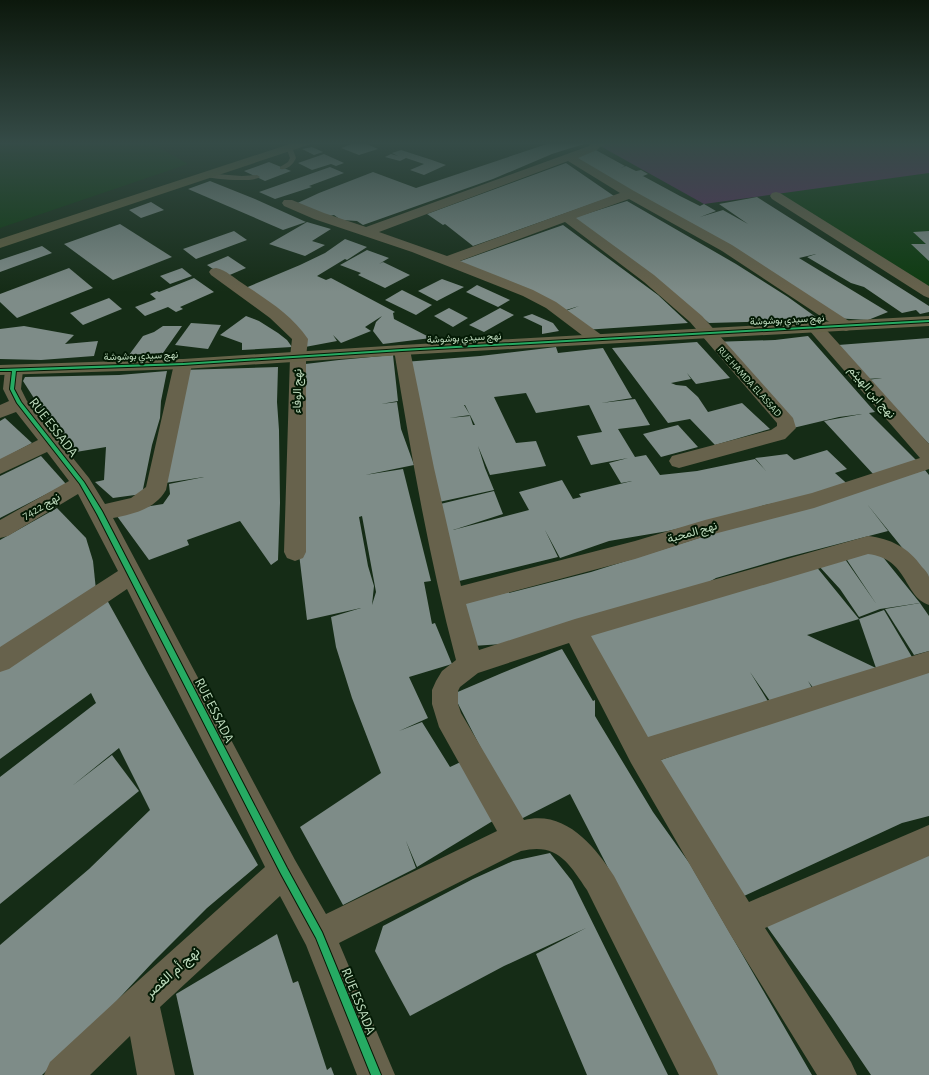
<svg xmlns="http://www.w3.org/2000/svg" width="929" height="1075" font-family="'Alegreya Sans',Vazirmatn,sans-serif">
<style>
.built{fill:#0d3b0f}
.green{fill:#5b2f60}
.building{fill:#7e8c88;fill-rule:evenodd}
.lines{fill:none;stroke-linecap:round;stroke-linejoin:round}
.lane{fill:#67624c;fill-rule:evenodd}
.street{fill:#67624c;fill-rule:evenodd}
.secondary{fill:#666349;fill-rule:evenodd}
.primary{fill:#605f41;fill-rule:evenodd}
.cycleway-casing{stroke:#041a05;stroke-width:2}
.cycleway{fill:#26ab63;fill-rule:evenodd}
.labels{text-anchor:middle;stroke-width:4;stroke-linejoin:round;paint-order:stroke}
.far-street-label{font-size:10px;fill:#bedbbd;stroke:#041a05}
.street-label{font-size:12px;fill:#bedbbd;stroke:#041a05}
.near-street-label{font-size:14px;fill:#bedbbd;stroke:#041a05}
</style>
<rect width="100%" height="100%" fill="#152c16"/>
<g class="built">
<path d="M0,142h149l39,22 -188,64z"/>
<path d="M929,171v121l-153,-99z"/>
</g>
<path class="green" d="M593,142h336v31l-225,31z"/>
<g class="building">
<path d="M358,142h4l16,7 -19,6 -18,-7z"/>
<path d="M553,142h37l-38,12 -59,25 -130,46 -6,-4 -16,-1 -7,-5 -13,3 -30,-12 28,-13 54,-21 43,16z"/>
<path d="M312,147l11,5 -9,3 -12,-6z"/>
<path d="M594,149l31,17 -4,2 5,-2 10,5 5,-1 7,4 -15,6 10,-4 37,20 20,10 4,-2 12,7 -16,6 23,-7 25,14 -29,-20 38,-7 172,109v6l-9,2 -4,-4 -14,3 -38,-26 -13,-4 -44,-26 9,-3 -17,4 89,54 -20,8 -35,-2 -259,-159z"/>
<path d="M401,150l31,10 14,5 -22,10 -14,-5 14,-6 -18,-6 -6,3 -15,-4 6,-3 7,2 -6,-3z"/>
<path d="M324,154l20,9 -8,3 -5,-2 -19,6 -14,-7z"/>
<path d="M269,162l22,9 -26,10 -21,-10z"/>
<path d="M566,163l48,33 -141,50 -28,-22 -2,1 -16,-11z"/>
<path d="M330,167l14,6 -35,13 3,1 -37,12 -16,-7z"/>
<path d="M210,181l45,18 51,23 -23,8 -95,-41z"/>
<path d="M627,201l109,63 52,33 32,23 -111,3 -39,-32 -100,-72z"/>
<path d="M151,202l13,8 -23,8 -12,-8z"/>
<path d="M307,222l24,7 -19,12 13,4 -20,11 -36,-12z"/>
<path d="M120,224l52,33 -59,23 -49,-36z"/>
<path d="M563,225l95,70 30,28 -104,7 -21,-18 16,-6 -16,5 -111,-47z"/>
<path d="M234,231l13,9 -51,19 -13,-10z"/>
<path d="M929,231v30l-18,-17h15l-13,-12z"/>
<path d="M345,239l22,8 -20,13 -2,-1 -28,17 9,4 5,-2 64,34 -2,1 1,6 37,19 -48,6 -10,-13 3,-9 6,-6 -17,11 6,4 -30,12 -8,-8 4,6 -32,6 -62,-58 57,-24 6,4 -6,-4 25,-12z"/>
<path d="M42,246l10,7 -52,19v-12z"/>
<path d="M367,250l22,8 -10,6 4,-2 27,13 -25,13 -27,-13 3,-2 -21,-8z"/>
<path d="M228,256l18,12 -21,9 -18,-12z"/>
<path d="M69,268l24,20 -76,30 -17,-16v-8z"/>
<path d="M182,268l10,8 -22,8 -10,-8z"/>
<path d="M194,278l20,14 -34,15 3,2 -7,3 -8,-5 -23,9 -10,-9 21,-8 -6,-5 7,-3 2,1z"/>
<path d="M442,279l22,8 -27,14 -19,-10z"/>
<path d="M477,285l33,15 -12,7 -32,-15z"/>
<path d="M402,290l30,15 -16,10 -31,-15z"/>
<path d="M109,298l13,11 -39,16 -13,-12z"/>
<path d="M449,308l19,10 -15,9 -19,-11z"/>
<path d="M500,308l14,7 -30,17 -15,-7z"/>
<path d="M532,314l21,9 6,8 -17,3v-8l-19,-9z"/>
<path d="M246,316l13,5 19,12 9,7 5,7 -50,3v-7l-22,-8z"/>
<path d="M191,323l30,2 -13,24 -33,-4z"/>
<path d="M24,326l50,9 -9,9 33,-3 -4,15 -53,4 -41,-1v-30z"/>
<path d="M163,326h19l-19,27 -34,2 14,-19 11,-4z"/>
<path d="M808,336l67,76 -6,1 52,52 -47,10 -50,-54 38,-7 -23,3 -46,11 -81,-86 63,-2z"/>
<path d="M929,338v106l-62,-64 15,-2 -15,1 -29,-34z"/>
<path d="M697,342l33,36 -34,6 -9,-11 4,6 -20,4 5,2 10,1 12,11 10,15 34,-9 28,26 -55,16 -25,-26 -22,4 -56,-75z"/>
<path d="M556,347l2,6 45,-5 29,50 -31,5 34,-4 15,26 -32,4 17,28 11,-2 14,20 37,-4 58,-12 12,13 -12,-14 32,-4 7,6 33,-10 20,19 -12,4 17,15 -87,17 -34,11 -63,15 -59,10 -49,17 -15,-28 13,27 -103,25 -23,-76 62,-15 9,23 -50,16 76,-20 -10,-18 43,-12 11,19 8,-2 -2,-3 53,-13 -11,2 -12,-20 19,-5 -37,7 -14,-29 25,-4 -13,-27 -53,8 -10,-20 -32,4 22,46 20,-2 10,25 -56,9 -12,-29 7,22 9,22 -64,14 -26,-142 76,-6zM464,405h1l10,20h-2l-3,-9 -21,2 21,-3z"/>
<path d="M393,355l5,46 -17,3 16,-2 4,27 13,36 -49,10 38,-6 28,112 -7,1 8,42 3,-1 17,41 -43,13 19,41 -29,13 23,-9 28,45 17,-8 29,60 -79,48 -11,-26 10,27 -73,37 -43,-78 81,-54 -29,-75 -16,-51 -5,-30 30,-9 -54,12 -11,-91 1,-164 42,-5zM362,516l14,76 -4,13 2,-19 -6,-20 -9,-49z"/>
<path d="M278,367l-1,35 2,28 1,73 -2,57 -7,5 -31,-44 -53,19 2,5 -40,15 -35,-48 49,-8 7,-10 -1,-10 35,-7 -39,6 16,-113z"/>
<path d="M167,371l-6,30 -1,17 -8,27 -10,49 -29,4 -18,-16 9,-2 2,-33 -30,5 -23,-24 -30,-47 2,-4 94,-2z"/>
<path d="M5,418l27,25 -32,17v-39z"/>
<path d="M678,425l20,22 -37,10 -18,-23z"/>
<path d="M41,456l25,28 -66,34v-42z"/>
<path d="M925,470l4,5v106l-62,-77 21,27 -100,26 -72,21 -21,12 -193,54 -29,2 -17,-41 53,-13v1l82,-21 165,-52z"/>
<path d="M57,508l29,30 7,23 3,29 -96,62v-112z"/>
<path d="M874,546l46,57 -40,6 -21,8 -19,-28 -22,-24 27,-6 32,46 -32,-48z"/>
<path d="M815,565l44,54 -52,16 69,33 -62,21 -6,-8 4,7 -42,13 -20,-29 19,31 -126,38 -56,-111z"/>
<path d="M107,600l40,72 111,193 -51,43 -54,54 -58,62 -53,51h-42v-130l89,-76 61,-59 -31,-62 -47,38 40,-31 27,36 -139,113v-127l96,-74 -5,-10 -91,66v-90z"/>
<path d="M920,603l9,13v35l-15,4 -29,-46z"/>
<path d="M884,610l28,47 -36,11 -17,-49z"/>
<path d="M562,649l31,52 2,-1v16l58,96 37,52 122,211h-97l-145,-281 -49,25 -37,-65 -31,-60 49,-21z"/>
<path d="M929,672v144l-27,7 -158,73 -86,-135 70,-25z"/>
<path d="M929,851v224h-58l-40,-59 -68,-95z"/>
<path d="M550,853l22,28 96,194h-81l-51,-121 50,-26 -82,38 -94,50 -17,-31 -18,-34 8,-25 90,-47 40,-18z"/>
<path d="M277,934l16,49 5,-2 29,89 4,-3 3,8h-140l-18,-81z"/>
</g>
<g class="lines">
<g class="lane">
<path d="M289,145l3,2 4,11c-3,7 -9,12 -16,11v-2l8,-5 2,-4 -4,-11z"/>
<path d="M203,173l39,3 15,-1 3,2c-9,6 -48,2 -59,-1l-1,-1z"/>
</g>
<g class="street">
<path d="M594,142h11l-8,8 -19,8 56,33 98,54 120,78 2,3 -2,3 -6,2 -6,-2 -118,-78 -93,-52 -53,19 78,57 48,41 91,102 3,10 -11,11 -106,29 -7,-2 -3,-5 3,-5 99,-26 6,-4v-3l-87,-101 -46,-40 -79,-60 -105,39 73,29 23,12 47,34 2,3 -2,3 -6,2 -6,-2 -45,-34 -23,-12 -111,-44 -98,-33 -30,-13 -2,-3 2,-3h8l32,13 42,14 223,-81zM568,161l52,32 -173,63 -68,-24z"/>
<path d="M776,192l4,1 149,93v12l-5,-2 -152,-97 -2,-3 2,-3z"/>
<path d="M216,268c10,2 18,10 26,15 24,16 50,32 66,56l-2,18v195l-3,6 -8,3 -8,-3 -3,-6 6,-195 2,-18 -22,-21 -59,-43 -2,-3 2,-3z"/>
<path d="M815,322l6,2 108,120v25l-115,39 -108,28 -71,23 -169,45 13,46 96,-31 293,-83c23,3 40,11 54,31 3,3 6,6 7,10 0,8 0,19 0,28 -26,-9 -20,-46 -61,-51l-277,82 57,101 281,-86v22l-268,87 88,142 180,-77v31l-164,72 86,134 6,13h-40l-87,-141 -99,-171 -62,-120 -91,30 -18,14 -2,4v13l3,9 63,107c41,-10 70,25 90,56l98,186 6,13h-39l-92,-185c-18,-27 -30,-48 -66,-39l-182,92 56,132h-38l-51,-130 -26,-49 -120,111 15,68h-38l-7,-39 -40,39h-46l6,-13 79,-73 136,-122 -138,-278 -118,80 -9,3v-25l118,-76 -40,-77 -70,42 -8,2v-18l69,-39 -22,-29 -47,22v-15l38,-19 -22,-28 -16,6v-13l9,-4 -6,-12 2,-19 3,-4 6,-1 6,1 3,4 -2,19 6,12 62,77 16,26 26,-6 15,-11 28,-123 3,-4 6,-1 6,1 3,4 -26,126c-11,19 -32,24 -53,28l182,342 31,54 171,-83 -58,-104 -7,-23v-14l4,-9 6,-10 14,-11c-27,-102 -45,-206 -62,-310l2,-4 6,-1 6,1 2,4 24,118 27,118 174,-45 70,-21 107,-27 108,-35 -111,-128 -2,-3 2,-3z"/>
</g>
<path class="secondary" d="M929,316v10l-527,29 -219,14 -183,6v-10l183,-6 219,-14z"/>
<path class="primary" d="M296,142h16l-1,2 -311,104v-9z"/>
<g class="cycleway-casing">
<path id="cycleway" d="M929,320v2l-527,29 -219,14 -167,6 -2,18 7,13 63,80 18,29 185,357 35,64 59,143h-10l-55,-137 -35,-64 -184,-360 -17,-30 -63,-81 -7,-14 2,-18h-12v-2l183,-6 219,-14z"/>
</g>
<use href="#cycleway" class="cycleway"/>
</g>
<linearGradient id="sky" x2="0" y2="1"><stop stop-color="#0c180c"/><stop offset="0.49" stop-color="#354b47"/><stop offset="1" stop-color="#354b47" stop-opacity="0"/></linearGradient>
<rect width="929" height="292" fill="url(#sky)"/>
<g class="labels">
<g class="far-street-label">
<text transform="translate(787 319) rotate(-3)" y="4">نهج سيدي بوشوشة</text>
<text transform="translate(464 337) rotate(-3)" y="4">نهج سيدي بوشوشة</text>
<text transform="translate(141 355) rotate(-2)" y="4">نهج سيدي بوشوشة</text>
<text transform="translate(750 381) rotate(48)" y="4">RUE HAMDA EL ASSAD</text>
</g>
<g class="street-label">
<text transform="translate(297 391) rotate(-89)" y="4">نهج الوفاء</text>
<text transform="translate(872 392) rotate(49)" y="4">نهج ابن الهيثم</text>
<text transform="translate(41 506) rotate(-30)" y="4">نهج 7422</text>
<text transform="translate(692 532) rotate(-16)" y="4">نهج المحبة</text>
</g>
<g class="near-street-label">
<text transform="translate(54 427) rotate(52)" y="5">RUE ESSADA</text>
<text transform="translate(215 710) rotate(63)" y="5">RUE ESSADA</text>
<text transform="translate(172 972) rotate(-42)" y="5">نهج أم القصر</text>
<text transform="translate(359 1001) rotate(68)" y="5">RUE ESSADA</text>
</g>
</g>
</svg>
